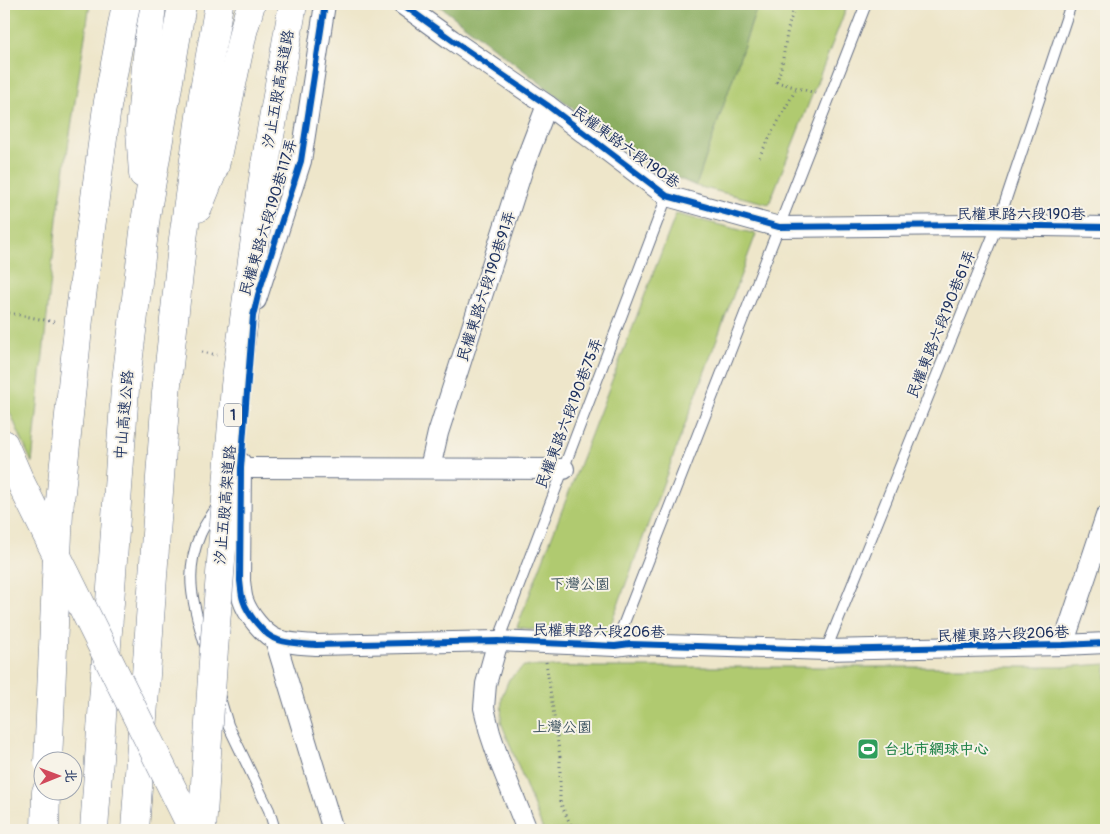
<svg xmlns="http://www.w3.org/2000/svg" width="1110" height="834" font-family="Pangolin,'LXGW WenKai TC',sans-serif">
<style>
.green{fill:#b0ca70;stroke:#667c67}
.forest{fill:#8cae62;stroke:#546e60}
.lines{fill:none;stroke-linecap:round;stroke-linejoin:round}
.lane-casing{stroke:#656f84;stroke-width:12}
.street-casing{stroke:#656f84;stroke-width:22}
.highway-casing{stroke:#656f84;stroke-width:29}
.path{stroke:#656f84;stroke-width:3;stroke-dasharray:1 4;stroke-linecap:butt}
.lane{stroke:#fff;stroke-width:10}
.street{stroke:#fff;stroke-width:20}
.highway{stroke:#fff;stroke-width:28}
.highway-bridge-casing{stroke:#656f84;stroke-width:29;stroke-linecap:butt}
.highway-bridge{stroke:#fff;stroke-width:28}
.cycleway-casing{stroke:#f7f3e8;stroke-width:9}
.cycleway{stroke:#0057b8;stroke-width:6}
.labels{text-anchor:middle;stroke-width:4;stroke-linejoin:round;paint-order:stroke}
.shield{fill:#f7f3e8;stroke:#5d6a87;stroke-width:1}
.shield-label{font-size:14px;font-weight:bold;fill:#1b2f5e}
.street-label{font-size:15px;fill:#1b2f5e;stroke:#f7f3e8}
.park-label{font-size:15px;fill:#405662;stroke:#f7f3e8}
.leisure-label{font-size:15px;font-weight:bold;fill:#27864d;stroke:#f7f3e8;text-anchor:start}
</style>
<rect width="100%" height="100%" fill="#f7f3e8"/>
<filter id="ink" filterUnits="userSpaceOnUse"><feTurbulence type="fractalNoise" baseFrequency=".02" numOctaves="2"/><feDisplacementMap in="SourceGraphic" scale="10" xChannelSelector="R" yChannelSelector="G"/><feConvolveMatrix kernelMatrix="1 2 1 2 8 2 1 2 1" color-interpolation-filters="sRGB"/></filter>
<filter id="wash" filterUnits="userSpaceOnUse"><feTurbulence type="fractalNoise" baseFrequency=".0096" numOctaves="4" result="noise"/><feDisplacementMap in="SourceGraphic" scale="20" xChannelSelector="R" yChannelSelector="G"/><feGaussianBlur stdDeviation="1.12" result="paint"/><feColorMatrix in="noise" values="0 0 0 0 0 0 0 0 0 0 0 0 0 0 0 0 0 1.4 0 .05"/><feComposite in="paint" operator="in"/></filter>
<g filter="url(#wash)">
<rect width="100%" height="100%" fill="#eee6ca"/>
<g class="green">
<path d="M4,4h86l-33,215 -25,244 -28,-64z"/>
<path d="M758,4h90l-79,200 -73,-18z"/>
<path d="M676,214l80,20 -151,406 -88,-13z"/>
<path d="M1106,664v166h-563l-42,-108 1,-26 7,-17 15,-13 74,1h463z"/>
</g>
<path class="forest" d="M437,4h321l-62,182 -50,-22z"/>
</g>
<g filter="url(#ink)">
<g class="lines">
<g class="lane-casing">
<g id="lane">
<path d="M498,641l169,-445"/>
<path d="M205,645c-11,-37 -22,-71 -5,-110 4,-10 12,-20 18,-30"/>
<path d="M615,646l251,-642"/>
<path d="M826,650l171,-424 74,-222"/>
<path d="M220,698l8,27 41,85 6,20"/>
</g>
</g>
<g class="street-casing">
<g id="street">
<path d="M402,4l50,36 95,65 120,91 112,31 192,-2 135,2"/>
<path d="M256,300l45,-139 24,-157"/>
<path d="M241,463l-1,118c1,6 1,13 3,19 4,13 21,36 35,40 12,4 25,4 38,5l182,-4 117,5 15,-2 196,6 237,-5 43,-2"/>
<path d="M241,468l323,1"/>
<path d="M430,468l8,-35 86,-268 23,-60"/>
<path d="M275,639l58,191"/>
<path d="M498,641l-12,43 -2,24 6,25 9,27 28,70"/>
<path d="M1063,645l43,-129"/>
</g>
</g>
<g class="highway-casing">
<g id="highway">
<path d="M143,174l-3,-44 12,-126"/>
<path d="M198,208l17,-42 28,-134 8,-28"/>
<path d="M4,444l16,37"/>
<path d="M45,830l1,-38"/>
<path d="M94,830l31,-441 21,-173 36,-212"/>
<path d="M135,830l31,-437 16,-147 21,-151 16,-91"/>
</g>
</g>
<g class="path">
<path d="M797,4c-9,16 -11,36 -14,54 -1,8 -4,16 -6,24l38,11"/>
<path d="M759,157l38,-70"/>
<path d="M4,312l51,10"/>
<path d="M202,352l15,3"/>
<path d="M546,662l14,95v45l13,28"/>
</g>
<use href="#lane" class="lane"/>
<use href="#street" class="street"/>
<use href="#highway" class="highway"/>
<g class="highway-bridge-casing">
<g id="highway-bridge">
<path d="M20,481l173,349"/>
<path d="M48,762l11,-251 20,-192 28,-212 19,-103"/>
<path d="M202,830l11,-168 22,-276 30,-221 28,-161"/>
</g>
</g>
<use href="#highway-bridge" class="highway-bridge"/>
<g class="cycleway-casing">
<g id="cycleway">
<path d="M325,4l-24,157 -43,134 -5,21 -12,152 -1,113c1,6 1,13 3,19 4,13 21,36 35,40 12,4 25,4 38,5l182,-4 117,5 15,-2 196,6 237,-5 43,-2"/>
<path d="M402,4l50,36 95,65 120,91 112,31 192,-2 135,2"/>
</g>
</g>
<use href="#cycleway" class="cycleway"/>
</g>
</g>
<defs>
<g id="stadium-square" transform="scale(1.125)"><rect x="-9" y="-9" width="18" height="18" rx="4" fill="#2e9e5b" stroke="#f7f3e8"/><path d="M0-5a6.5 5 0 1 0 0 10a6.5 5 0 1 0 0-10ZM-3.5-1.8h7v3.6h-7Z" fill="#fff"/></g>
</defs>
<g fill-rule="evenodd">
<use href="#stadium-square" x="868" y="749"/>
</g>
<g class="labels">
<rect class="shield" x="224" y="403.5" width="18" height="23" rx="4"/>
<g class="shield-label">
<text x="233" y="420">1</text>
</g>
<g class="street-label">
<text transform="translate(278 89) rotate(-80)" y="5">汐止五股高架道路</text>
<text transform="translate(626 147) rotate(36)" y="5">民權東路六段190巷</text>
<text x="1021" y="219">民權東路六段190巷</text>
<text transform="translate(268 217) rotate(-73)" y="5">民權東路六段190巷117弄</text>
<text transform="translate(486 286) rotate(-72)" y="5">民權東路六段190巷91弄</text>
<text transform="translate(941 324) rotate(-68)" y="5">民權東路六段190巷61弄</text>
<text transform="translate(569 413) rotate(-69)" y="5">民權東路六段190巷75弄</text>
<text transform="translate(124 415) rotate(-85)" y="5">中山高速公路</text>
<text transform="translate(225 505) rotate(-85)" y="5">汐止五股高架道路</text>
<text transform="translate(599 631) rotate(1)" y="5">民權東路六段206巷</text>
<text transform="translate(1003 634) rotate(-2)" y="5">民權東路六段206巷</text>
</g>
<g class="park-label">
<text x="580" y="589">下灣公園</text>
<text x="562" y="732">上灣公園</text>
</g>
<g class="leisure-label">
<text x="884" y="754">台北市網球中心</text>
</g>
</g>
<rect width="1110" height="834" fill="none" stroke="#f7f3e8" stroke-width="20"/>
<g transform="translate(58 776) rotate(89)"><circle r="24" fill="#f7f3e8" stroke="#9fa5b1"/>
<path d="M0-4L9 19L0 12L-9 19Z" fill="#d1495b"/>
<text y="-8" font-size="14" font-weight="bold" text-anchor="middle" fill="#1b2f5e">北</text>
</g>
</svg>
